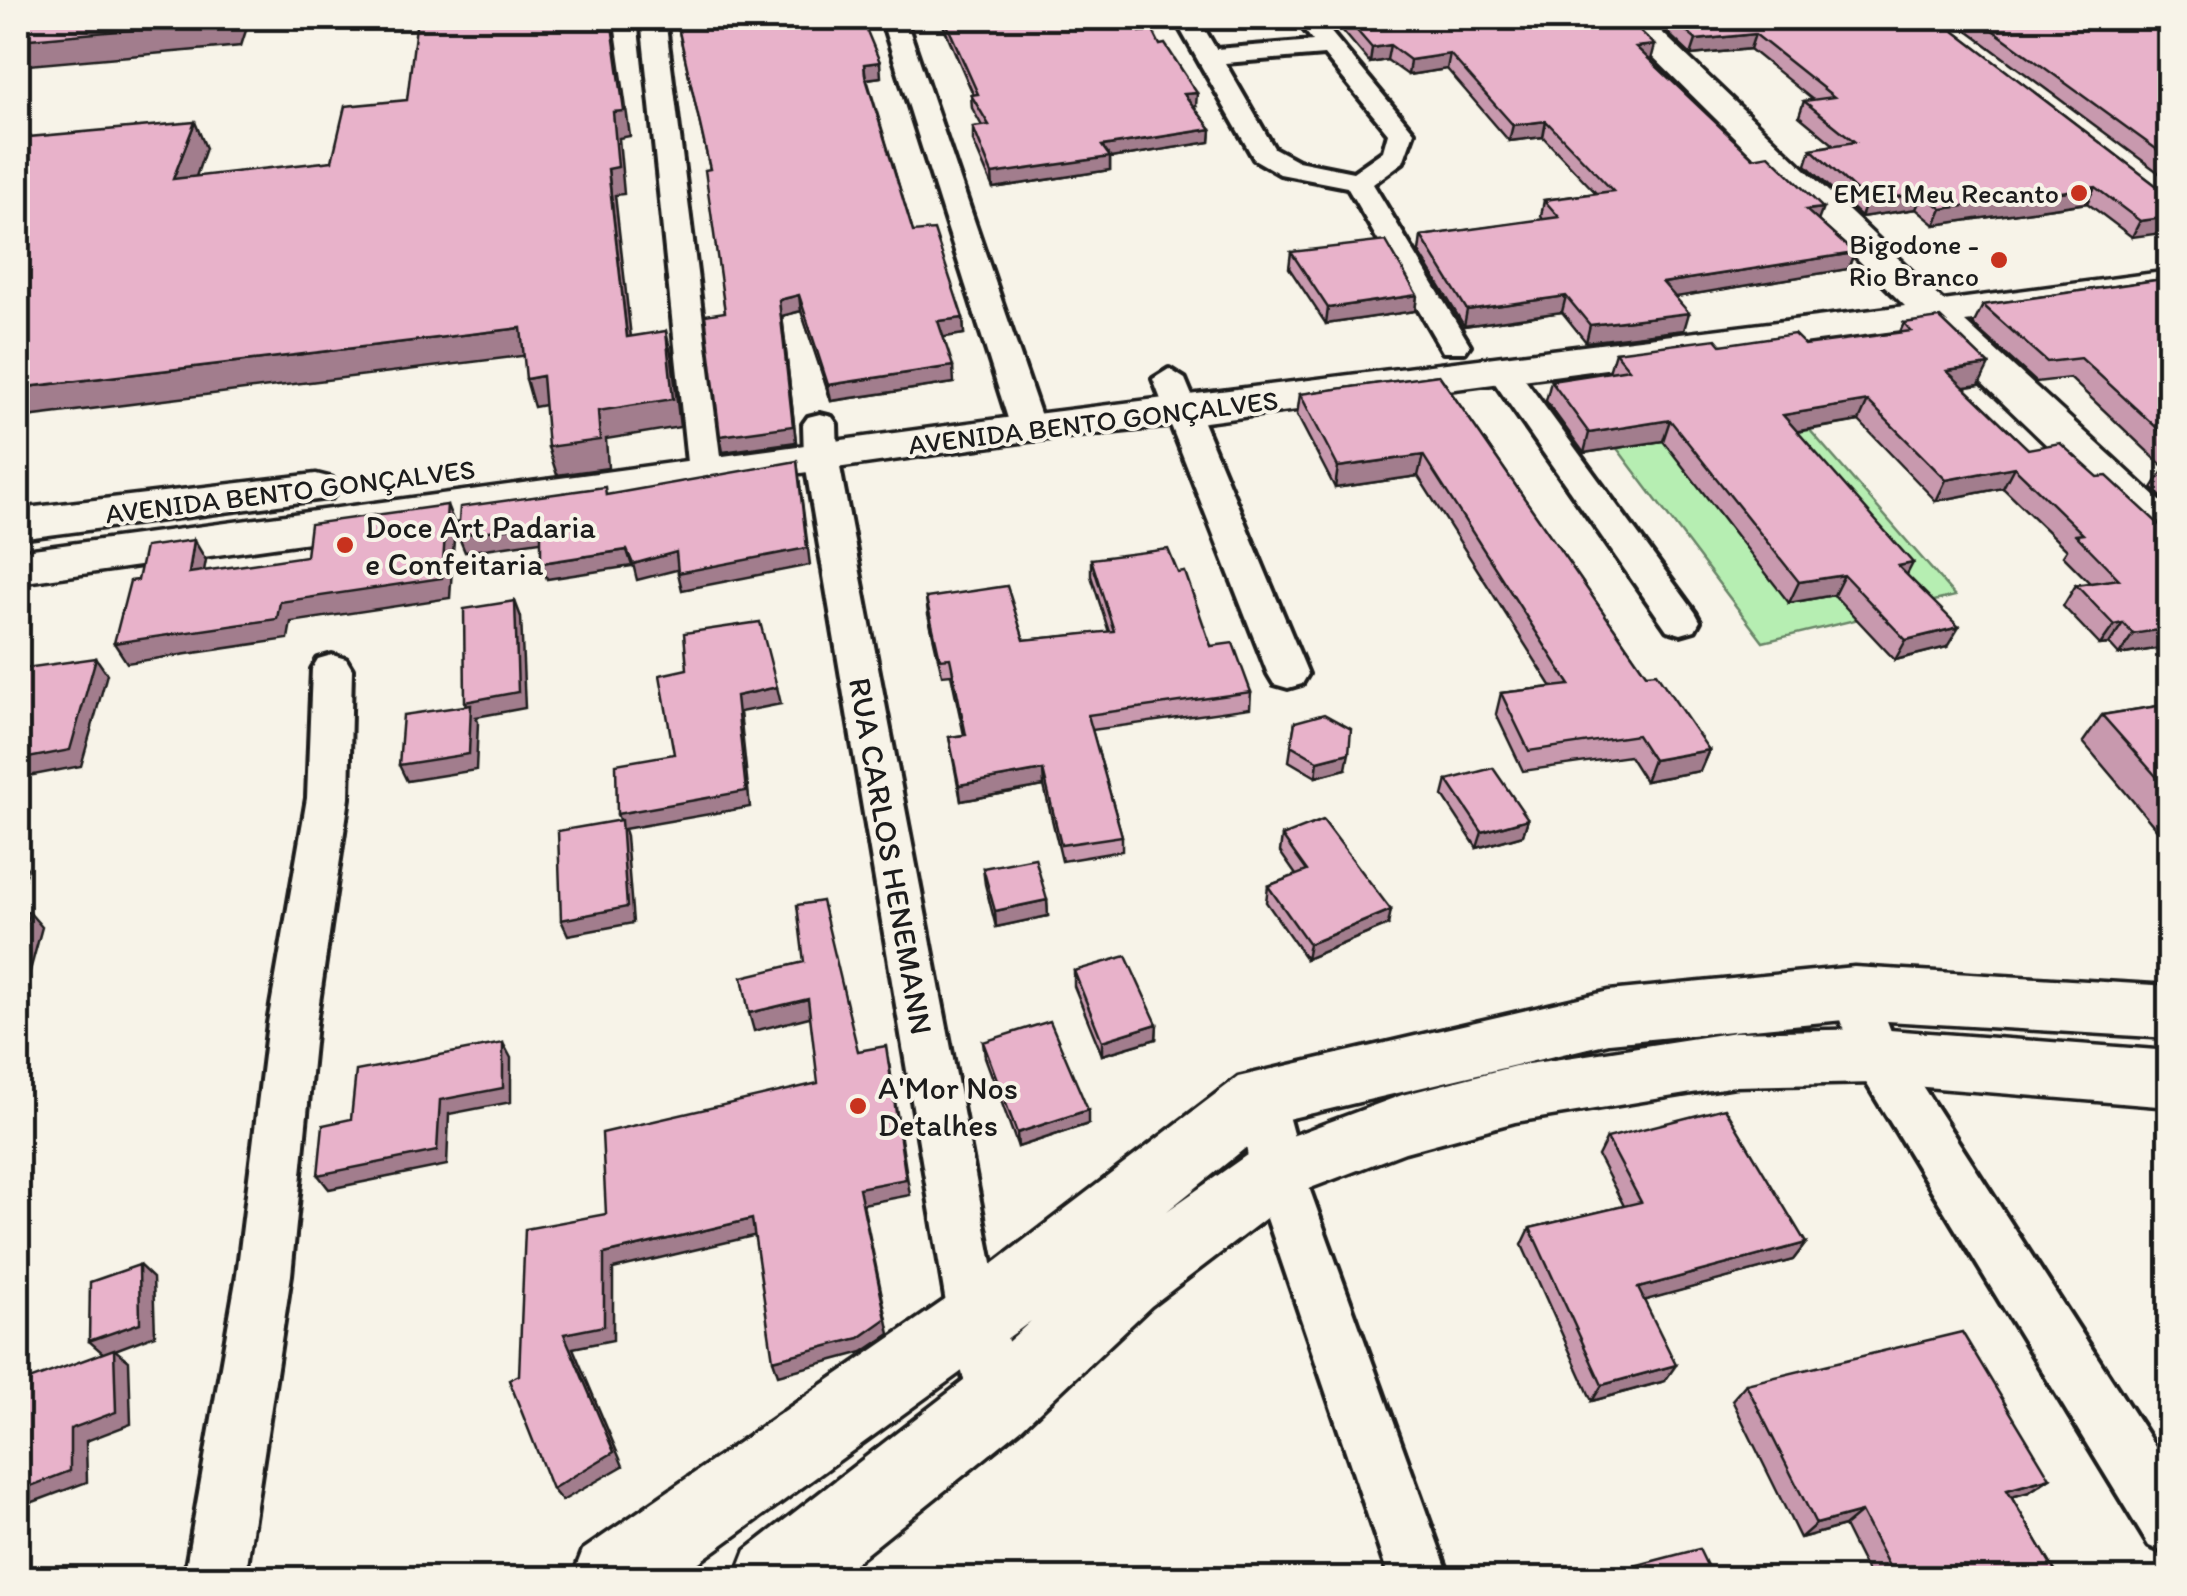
<svg xmlns="http://www.w3.org/2000/svg" width="2187" height="1596" font-family="Itim,sans-serif">
<style>
.green{fill:#b6eeb2;stroke:#698567;stroke-width:2.5}
.lines{fill:none;stroke-linecap:round;stroke-linejoin:round}
.street-casing{stroke:#1c1c1c;stroke-width:8}
.secondary-casing{stroke:#1c1c1c;stroke-width:7}
.street{fill:#f7f3e8;fill-rule:evenodd}
.secondary{fill:#f7f3e8;fill-rule:evenodd}
.wall{fill:#c899ae;stroke:#1c1c1c;stroke-width:2.5}
.shaded-wall{fill:#a27d8d;stroke:#1c1c1c;stroke-width:2.5}
.building{fill:#e8b2ca;stroke:#1c1c1c;stroke-width:2.5}
.poi-dot{fill:#c8321e;stroke:#f7f3e8;stroke-width:4}
.labels{text-anchor:middle;stroke-width:8;stroke-linejoin:round;paint-order:stroke}
.far-poi-label{font-size:28px;fill:#1c1c1c;stroke:#f7f3e8;text-anchor:end}
.far-street-label{font-size:28px;fill:#1c1c1c;stroke:#f7f3e8}
.poi-label{font-size:32px;fill:#1c1c1c;stroke:#f7f3e8;text-anchor:start}
.street-label{font-size:32px;fill:#1c1c1c;stroke:#f7f3e8}
</style>
<rect width="100%" height="100%" fill="#f7f3e8"/>
<filter id="ink" filterUnits="userSpaceOnUse"><feTurbulence type="fractalNoise" baseFrequency=".01" numOctaves="2"/><feDisplacementMap in="SourceGraphic" scale="20" xChannelSelector="R" yChannelSelector="G"/><feConvolveMatrix kernelMatrix="1 2 1 2 8 2 1 2 1" color-interpolation-filters="sRGB"/></filter>
<g filter="url(#ink)">
<path class="green" d="M1738,348l217,248 -192,46 -199,-264z"/>
<g class="lines">
<g class="street-casing">
<g id="street">
<path d="M641,18h24l57,454 -5,8h-24l-5,-8z"/>
<path d="M881,18h24l140,410 -5,7h-24l-5,-7z"/>
<path d="M1174,18h24l18,31 97,-8 -18,-23h24l95,114 -11,30 -30,22 97,161 -5,7h-22l-96,-165 -67,-13 -26,-15zM1324,55l64,78 -5,18 -30,21 -55,-11 -24,-13 -49,-85z"/>
<path d="M1501,359l11,3 183,250 5,9 -5,9 -14,4 -14,-4 -182,-261z"/>
<path d="M1169,369l16,10 123,295 -6,10 -14,4 -14,-4 -6,-10 -115,-295z"/>
<path d="M820,414l12,3 5,7 1,33 165,864 20,82 -8,20 -20,8 -20,-8 -26,-102 -145,-864 -1,-33 5,-7z"/>
<path d="M332,655l14,4 6,10 -3,129 -33,225 -25,252 -46,303h-61l53,-303 31,-252 39,-225 5,-129 6,-10z"/>
<path d="M1854,973l17,6 26,68 273,423v85l-21,-9 -290,-475 -29,-78 7,-14z"/>
<path d="M1261,1075l18,7 24,89 147,407h-61l-138,-407 -15,-74 7,-15z"/>
</g>
</g>
<g class="secondary-casing">
<g id="secondary">
<path d="M1614,18h33l296,283 227,-30v24l-205,27 205,188v41l-17,-4 -229,-220 -741,98 -155,16 -1010,142v-32l1010,-136 877,-109z"/>
<path d="M316,474l16,4 7,10 -7,10 -314,41v-30z"/>
<path d="M1854,967l316,19v52l-316,-19 -245,24 -330,78 -112,90 87,-61 148,-55 113,-29 220,-34 141,-3 294,22v56l-294,-24 -141,3 -220,36 -110,30 -105,40 -149,114 -130,123 -185,149h-101l11,-28 223,-173 62,-56 -354,257h-105l11,-28 368,-254 287,-219 371,-86z"/>
</g>
</g>
<use href="#street" class="street"/>
<use href="#secondary" class="secondary"/>
</g>
<g class="wall">
<path d="M676,18l205,59 -14,2 46,153 50,86 1,16 -21,3 11,46 -123,18 -30,-90 -19,5 14,126 -73,10 2,-140 -15,-143z"/>
<path d="M940,18h197l3,14 56,74h-3l18,23 -1,13 -100,16v12l-117,18 -20,-47v-14l9,-1 -10,-18 -1,-13 2,-1z"/>
<path d="M1332,18h295l23,42 168,161 36,32 -6,16 -173,28 9,33 -98,12 -24,-30 -98,14 -45,-74 2,-16 122,-16 -2,-4 3,-16 52,-7 -53,-56 -34,4 -62,-72 -39,6 -21,-15 -17,3z"/>
<path d="M1652,18h285l229,175 -34,44 -45,-34 -152,22 -19,-16 -55,8 -55,-52 5,-16 23,-4 -35,-29 5,-15 9,-1 -63,-51 -59,6z"/>
<path d="M1950,18h220v163z"/>
<path d="M1291,252l126,43 -2,16 -89,13 -37,-56z"/>
<path d="M2170,278v228l-18,-18 13,-20 -95,-90 -34,4 -63,-57 10,-20z"/>
<path d="M1904,323l75,62 -15,2 64,62 138,198 -47,8 -10,-11 -9,1 -37,-39 13,-21 14,-2 -27,-27 4,-6 -64,-62 -67,13 -77,-80 -62,11 110,143 40,72 -52,13 -61,-65 -45,8 -126,-162 -79,12 -38,-52 5,-20 58,-9 6,-20 106,-7h84l95,-13z"/>
<path d="M1439,375l207,299 63,76 -9,21 -55,10 -16,-25 -106,15 -27,-57 5,-21 51,-6 -134,-211 -83,12 -38,-73 3,-21z"/>
<path d="M1091,559l87,14 33,73 40,46 -1,16 -158,22 30,106v15l-60,10 -18,-75 -83,15 -12,-64 15,-2 -13,-61 -9,1 -14,-61 -2,-16 98,42 85,-8 -18,-56z"/>
<path d="M2170,704v141l-87,-103 19,-27z"/>
<path d="M1295,722l51,47 -30,8 -27,-16z"/>
<path d="M1447,780l81,39 -5,16 -46,13 -34,-52z"/>
<path d="M1282,836l106,89 -82,34 -40,-57 2,-16 28,-11 -16,-23z"/>
<path d="M983,868l64,32 1,16 -52,11 -11,-43z"/>
<path d="M1074,971l83,53 -1,15 -54,16 -28,-69z"/>
<path d="M983,1042l105,82 -70,23 -33,-90z"/>
<path d="M1607,1138l199,105 -13,17 -149,40 21,81 -73,20 -70,-156 8,-17 94,-22 -26,-50z"/>
<path d="M1746,1384l304,94 -21,14 -18,5 48,81h-189l-26,-52 -44,12 -68,-138z"/>
</g>
<g class="shaded-wall">
<path d="M232,18h18l-9,28 -223,20v-26z"/>
<path d="M611,18h2l17,118 -11,2 5,56 -9,1 19,169 -7,-27 -19,-168 5,-57z"/>
<path d="M1755,34l-5,15 -59,6 5,-15z"/>
<path d="M1390,45l-3,15 -17,3 2,-15z"/>
<path d="M1655,45l-4,15 -19,2 4,-15z"/>
<path d="M1450,54l-3,15 -39,6 2,-15z"/>
<path d="M880,62l1,15 -15,2 -2,-15z"/>
<path d="M1197,93l-1,13 -13,2 1,-14z"/>
<path d="M1546,121l-3,16 -34,4 4,-16z"/>
<path d="M195,122l11,26 -20,57 -13,-26z"/>
<path d="M1211,129l-1,13 -100,16v12l-117,18 -1,-14 110,-28z"/>
<path d="M2095,187l-8,16 -152,22 7,-16z"/>
<path d="M1923,193l-7,16 -55,8 6,-16z"/>
<path d="M1823,208l-6,16 -11,-14z"/>
<path d="M2170,217v15l-38,5 8,-16z"/>
<path d="M1854,253l-6,16 -190,31 5,-17z"/>
<path d="M799,295l2,16 -19,5 14,126 -73,10 -3,-16 59,-136z"/>
<path d="M1417,295l-2,16 -89,13 2,-16z"/>
<path d="M1566,296l-4,16 -98,14 3,-16z"/>
<path d="M1689,313l-5,17 -98,12 4,-17z"/>
<path d="M963,318l1,16 -25,4 -1,-17z"/>
<path d="M521,328l9,27 -512,63v-30z"/>
<path d="M666,331l6,27 8,69 -74,12 2,29 -51,7 -9,-28 50,-36z"/>
<path d="M1989,365l-10,20 -42,6 10,-20z"/>
<path d="M953,366l1,17 -123,18 -3,-16z"/>
<path d="M542,376l8,28 -16,3 -8,-28z"/>
<path d="M1868,401l-9,20 -84,14 8,-20z"/>
<path d="M1670,420l-7,21 -79,12 5,-20z"/>
<path d="M1423,455l-5,21 -83,12 3,-21z"/>
<path d="M797,461l13,104 -128,25 -4,-17z"/>
<path d="M2014,467l-11,21 -67,13 10,-21z"/>
<path d="M447,505l8,20 -5,73 -159,24 -3,17 -161,24 -13,-20 166,-41z"/>
<path d="M541,524l6,16 -82,12 -7,-17z"/>
<path d="M194,540l12,20 -6,33 -11,-20z"/>
<path d="M627,550l5,16 -85,13 -6,-16z"/>
<path d="M676,552l4,17 -43,11 -4,-16z"/>
<path d="M1913,563l-11,21 -4,-18z"/>
<path d="M1844,575l-10,20 -45,8 10,-21z"/>
<path d="M515,601l6,16 4,91 -49,9 2,5 -2,48 -69,11 -8,-16 71,-50 -5,-13z"/>
<path d="M2170,618v25l-4,4 -47,8 14,-21z"/>
<path d="M2123,623l-14,21 -9,1 14,-20z"/>
<path d="M1959,627l-12,20 -52,13 11,-20z"/>
<path d="M96,658l11,16 -26,92 -63,12v-18z"/>
<path d="M777,687l4,17 -41,8 10,95 -126,22 2,7 7,87 -65,12 -7,-15 60,-95 -4,-11 119,-118z"/>
<path d="M1709,750l-9,21 -55,10 8,-21z"/>
<path d="M1349,753l-3,16 -30,8 2,-16z"/>
<path d="M1043,770l1,16 -83,15 -2,-16z"/>
<path d="M1528,819l-5,16 -46,13 5,-16z"/>
<path d="M18,856l9,12 -9,35z"/>
<path d="M1047,900l1,16 -52,11 -1,-16z"/>
<path d="M1391,910l-3,15 -82,34 3,-15z"/>
<path d="M29,912l13,15 -24,88v-65z"/>
<path d="M808,999l5,17 -59,15 -5,-18z"/>
<path d="M1157,1024l-1,15 -54,16v-14z"/>
<path d="M503,1043l8,15v44l-62,12 -2,51 -118,24 -11,-14 122,-75z"/>
<path d="M889,1063l21,132 -47,9 27,130 -27,18 -85,23 -5,-15 86,-172z"/>
<path d="M1088,1110v14l-70,23 -1,-14z"/>
<path d="M752,1219l5,16 -144,34v71l-40,8 50,118 -61,35 -10,-12 12,-155 40,-80z"/>
<path d="M1806,1243l-13,17 -165,45 10,-17z"/>
<path d="M139,1265l14,13 2,57 -40,15 14,11 2,63 -45,17 1,41 -62,23 -7,-5v-9l52,-62 34,-75 -15,-13z"/>
<path d="M1676,1365l-11,16 -73,20 10,-16z"/>
<path d="M2050,1478l-21,14 -42,12 20,-14z"/>
<path d="M1861,1512l-17,14 -44,12 16,-14z"/>
</g>
<g class="building">
<path d="M18,18h214l-1,3 -213,19z"/>
<path d="M417,18h194l13,93 -11,1 5,55 -10,2 19,168 39,-6 7,68 -75,12 2,29 -52,7 -6,-71 -16,3 -5,-51 -503,60v-250l177,-16 -22,57 159,-18 13,-55 62,-6z"/>
<path d="M676,18h174l1,2 11,-1 18,43 -16,2 1,11 48,157 21,-2 29,88 -25,3 15,45 -125,19 -29,-90 -20,5 14,126 -73,10 -15,-121 20,-3 -20,-142 5,-1z"/>
<path d="M944,18h193l3,14 13,-1 7,14 5,-1 32,49 -13,1 27,35 -109,17 8,11 -118,17 -19,-47 16,-2 -18,-30 7,-1z"/>
<path d="M1346,18h281l28,27 -19,2 117,111 16,-3 54,53 -17,2 48,43 -191,30 26,30 -99,12 -24,-29 -99,14 -46,-74 138,-19 -15,-17 69,-9 -67,-70 -33,4 -63,-71 -40,6 -20,-15 -18,3z"/>
<path d="M1671,18h266l229,175h4v24l-30,4 -45,-34 -153,22 -19,-16 -56,8 -56,-52 44,-7 -51,-41 30,-4 -79,-63 -59,6z"/>
<path d="M1976,18h194v141z"/>
<path d="M1386,241l31,54 -89,13 -37,-56z"/>
<path d="M2170,278v162l-89,-82 -34,4 -64,-57z"/>
<path d="M1940,318l49,47 -42,6 81,78 32,-6 38,34 9,-1 57,53 6,1v98l-37,6 -10,-11 -9,2 -38,-40 43,-6 -43,-44 7,-1 -69,-67 -68,13 -78,-79 -85,14 130,148 -15,3 61,61 -53,13 -62,-65 -45,7 -129,-162 -81,13 -38,-52 78,-12 -14,-17 101,-13 5,6 73,-11 11,11 106,-14 -7,-8z"/>
<path d="M1439,375l207,299 10,-1 53,77 -56,10 -16,-25 -108,16 -28,-58 69,-8 -147,-230 -85,12 -38,-73z"/>
<path d="M797,461l10,87 -129,25 -2,-21 -43,12 -6,-14 -86,13v-39l-83,11 2,-28 145,-20 1,8z"/>
<path d="M447,505l-5,73 -162,24 -3,17 -163,24 16,-62 8,-1 7,-33 49,-7 -5,33 117,-17 4,-32z"/>
<path d="M1168,549l10,24 7,-1 26,74 22,-3 18,49 -163,23 34,121 -61,9 -18,-75 -84,15 -10,-48 17,-2 -16,-77 -10,1 -14,-61 81,-12 17,54 90,-9 -23,-72z"/>
<path d="M515,601l3,91 -53,10 -1,-93z"/>
<path d="M760,622l17,65 -41,9 10,95 -129,23 -1,-50 58,-10 -14,-79 27,-6 -3,-36z"/>
<path d="M96,658l-26,92 -52,10v-91z"/>
<path d="M2170,704v88l-68,-77z"/>
<path d="M471,705l-2,49 -70,11 4,-50z"/>
<path d="M1324,714l27,15 -2,24 -31,8 -27,-16 4,-23z"/>
<path d="M1493,768l35,51 -46,13 -35,-52z"/>
<path d="M621,820l6,87 -66,13 -3,-89z"/>
<path d="M1323,820l68,90 -82,34 -41,-58 39,-15 -25,-35z"/>
<path d="M1035,858l12,42 -52,11 -12,-43z"/>
<path d="M822,901l36,150 28,-5 20,133 -47,9 27,131 -27,19 -86,22 -21,-141 -148,35v72l-40,8 50,118 -62,37 -43,-109 10,-5 6,-146 81,-15 -4,-81 216,-50 -10,-84 -59,14 -7,-36 62,-15 -7,-57z"/>
<path d="M29,912l-11,38v-37z"/>
<path d="M1126,956l31,68 -55,17 -28,-70z"/>
<path d="M1050,1021l38,89 -71,23 -34,-91z"/>
<path d="M503,1043v45l-63,12 -3,51 -119,24 5,-50 28,-6 5,-48z"/>
<path d="M1725,1108l81,135 -168,45 38,77 -74,20 -72,-157 111,-26 -34,-64z"/>
<path d="M139,1265l1,58 -51,18 1,-59z"/>
<path d="M1962,1332l88,146 -43,12 52,88h-164l-34,-66 -45,12 -70,-140z"/>
<path d="M114,1349l2,63 -46,17v42l-52,20v-107z"/>
<path d="M1699,1549l14,29h-125z"/>
</g>
</g>
<g class="poi-dot">
<circle cx="2079" cy="193" r="10"/>
<circle cx="1999" cy="260" r="10"/>
<circle cx="345" cy="545" r="10"/>
<circle cx="858" cy="1106" r="10"/>
</g>
<g class="labels">
<g class="far-poi-label">
<text x="2059" y="203">EMEI Meu Recanto</text>
<text x="1979" y="254">Bigodone -<tspan x="1979" dy="32">Rio Branco</tspan></text>
</g>
<g class="far-street-label">
<text transform="translate(1093 422) rotate(-7)" y="10">AVENIDA BENTO GONÇALVES</text>
<text transform="translate(290 491) rotate(-7)" y="10">AVENIDA BENTO GONÇALVES</text>
</g>
<g class="poi-label">
<text x="365" y="538">Doce Art Padaria<tspan x="365" dy="37">e Confeitaria</tspan></text>
<text x="878" y="1099">A'Mor Nos<tspan x="878" dy="37">Detalhes</tspan></text>
</g>
<g class="street-label">
<text transform="translate(891 856) rotate(80)" y="11">RUA CARLOS HENEMANN</text>
</g>
</g>
<rect width="2187" height="1596" fill="none" stroke="#f7f3e8" stroke-width="60"/>
<rect x="30" y="30" width="2127" height="1536" fill="none" stroke="#1c1c1c" stroke-width="4" filter="url(#ink)"/>
</svg>
